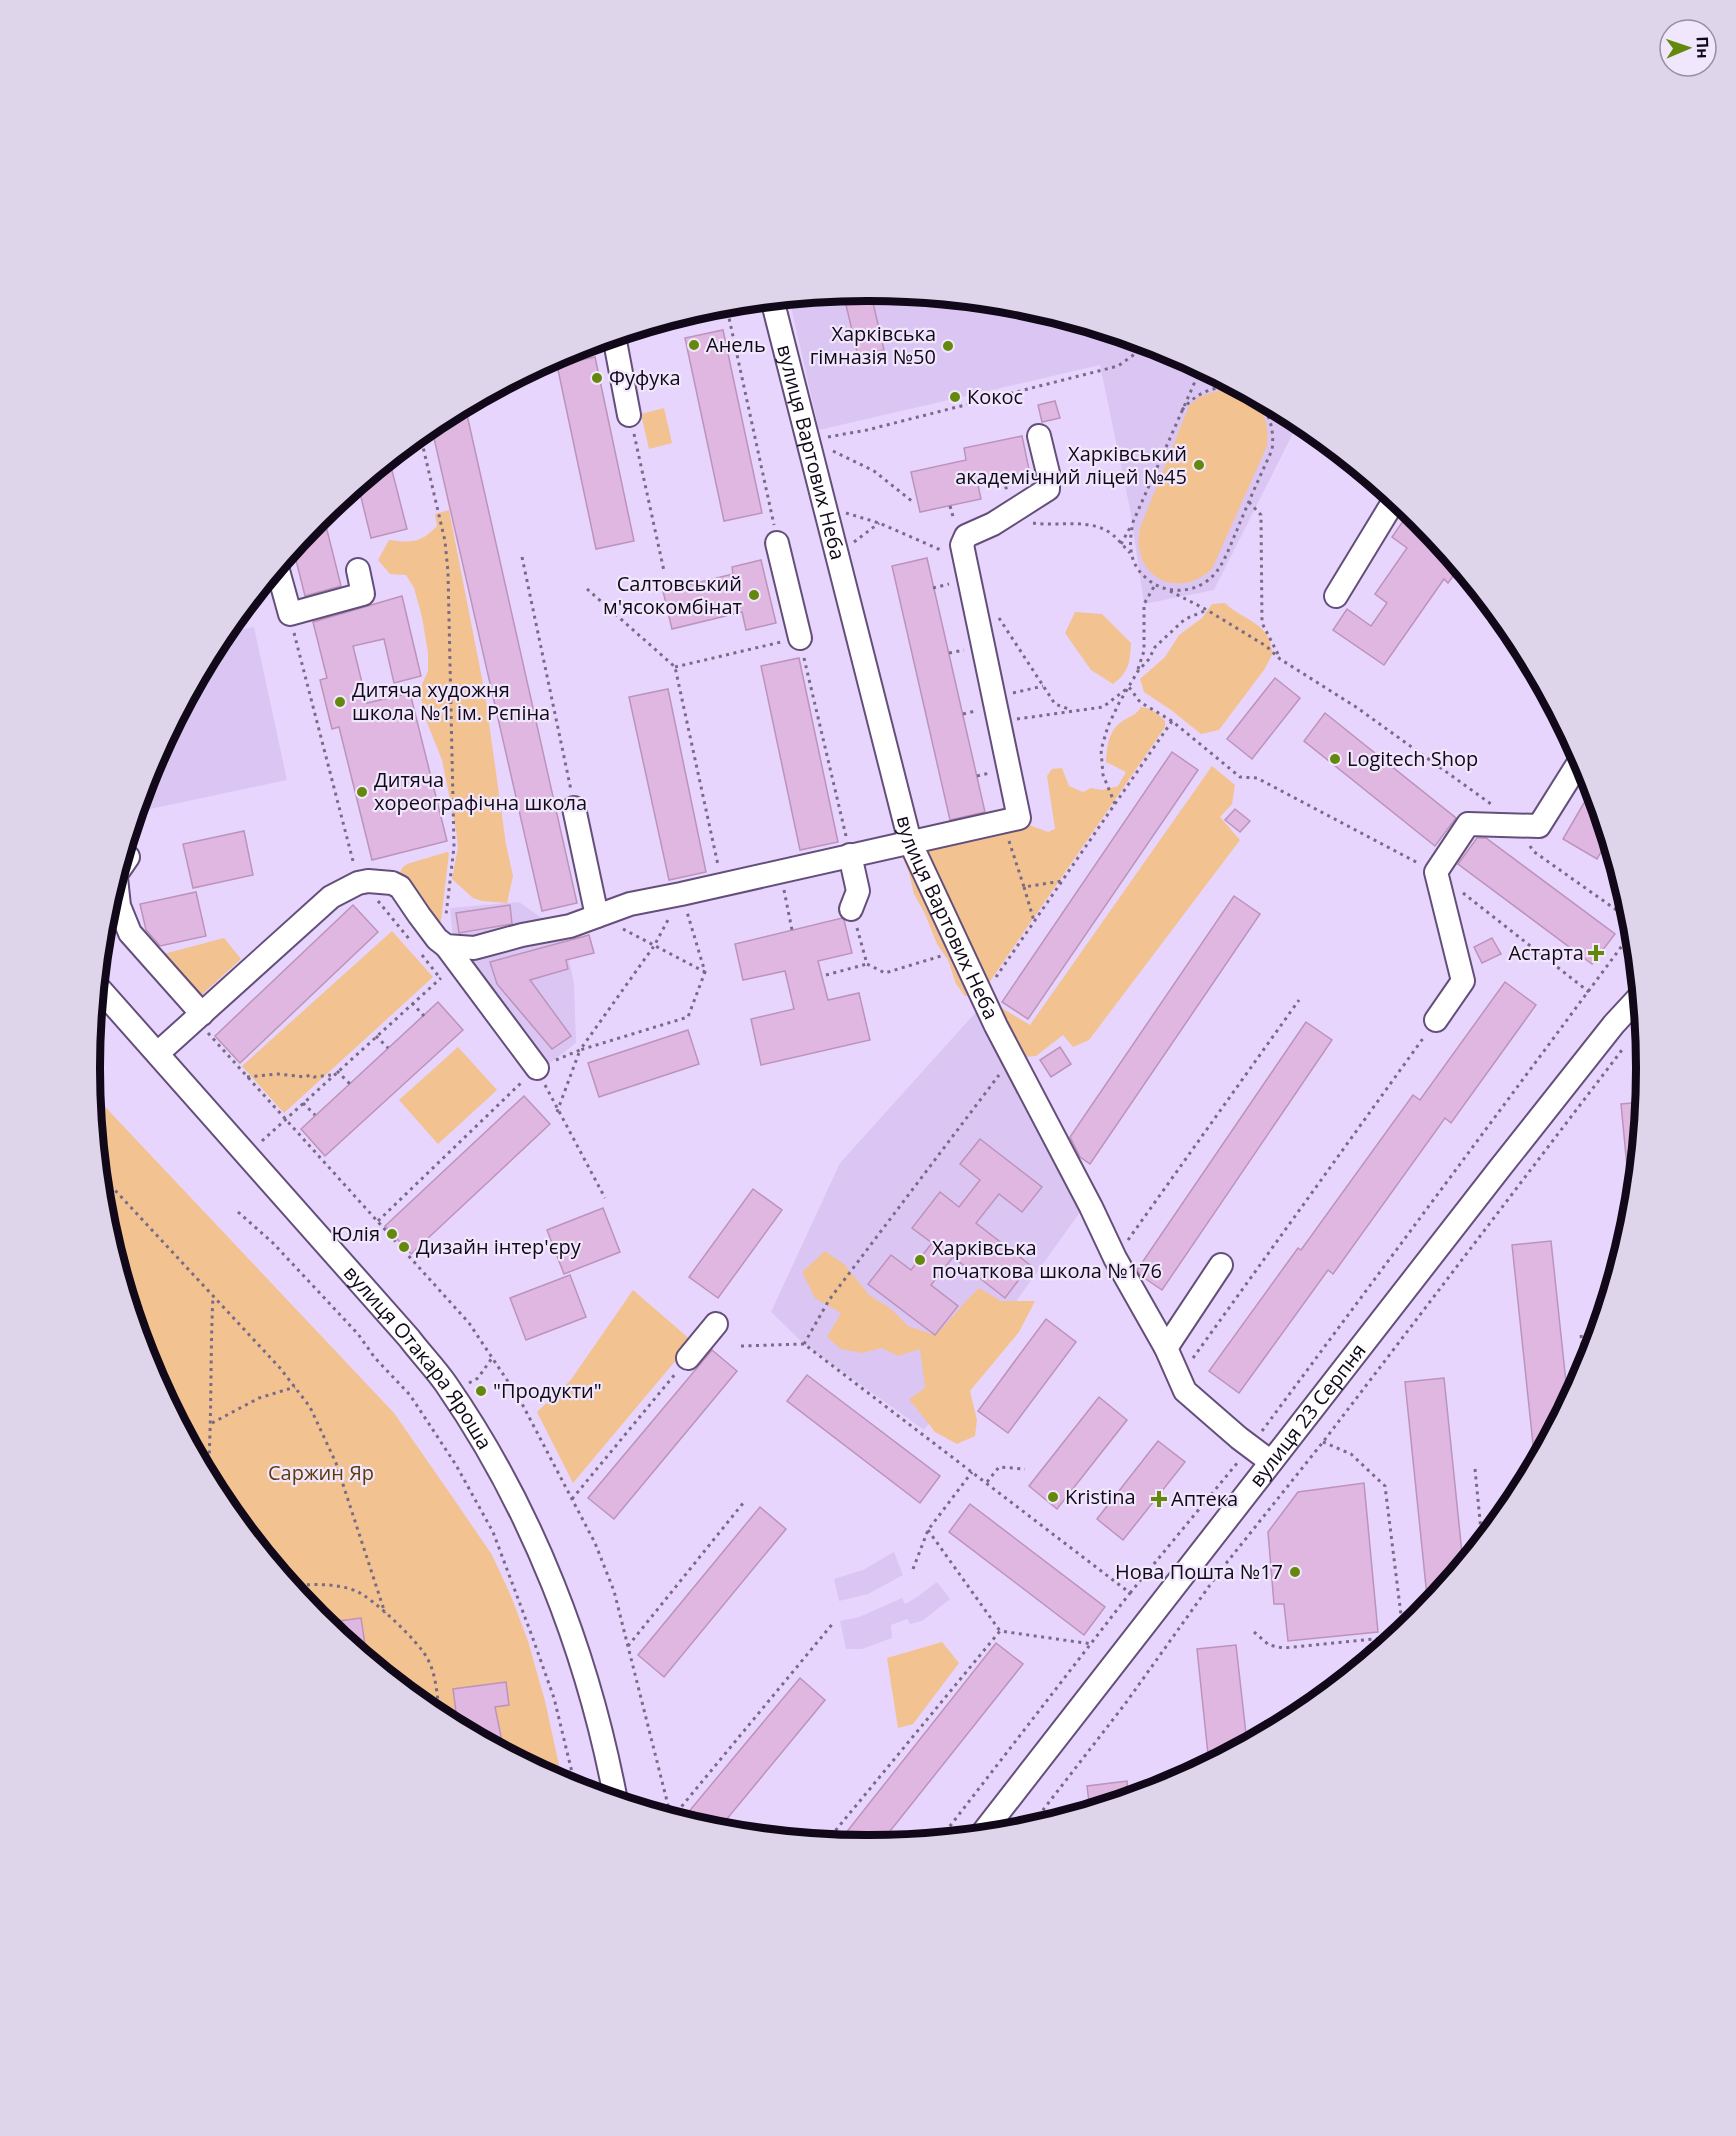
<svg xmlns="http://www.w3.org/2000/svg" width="1736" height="2136" font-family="'Open Sans',sans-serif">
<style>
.built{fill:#dbc6f3}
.green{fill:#f2c291}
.building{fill:#e0b7e0;stroke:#bb93bb;stroke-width:1.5}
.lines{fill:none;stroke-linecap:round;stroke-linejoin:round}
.minor-casing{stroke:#644f7a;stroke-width:26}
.path{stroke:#796b87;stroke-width:3;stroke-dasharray:3 4.5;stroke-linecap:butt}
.minor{stroke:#fff;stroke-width:22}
.poi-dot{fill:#64880c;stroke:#f1e7fc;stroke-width:2}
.labels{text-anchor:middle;stroke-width:4.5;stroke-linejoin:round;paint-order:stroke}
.poi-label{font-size:20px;fill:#110819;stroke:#f1e7fc;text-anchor:start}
.street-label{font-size:20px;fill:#110819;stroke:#f1e7fc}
.park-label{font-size:20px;fill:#5d390c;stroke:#f1e7fc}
.rim{fill:none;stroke:#110819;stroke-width:8}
</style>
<rect width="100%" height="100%" fill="#e8d5fd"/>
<g class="built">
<path d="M868,290l152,15 146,44 133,72 -85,169 -70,14 -14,-95 -30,-144 -281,65 -30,-132z"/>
<path d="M233,621l2,10 19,-4 33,153 -151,32 13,-42 72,-135z"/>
<path d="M519,902l44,31 11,50 2,60 -31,24 -92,-128 -3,-31z"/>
<path d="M976,1012l107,196 -159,222 -120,-86 -33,-32 69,-149z"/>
<path d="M894,1552l9,23 -35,19 -29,7 -5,-22 29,-9z"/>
<path d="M937,1582l13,17 -28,22 -12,3 -3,-5 -16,6 1,13 -30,11h-16l-6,-28 19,-4 43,-19 3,6 12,-7z"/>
</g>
<g class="green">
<path d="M1220,390c34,2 51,23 47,56l-55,123c-36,33 -82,6 -72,-41l49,-122 10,-9z"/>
<path d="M664,408l8,35 -23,6 -8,-35z"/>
<path d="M449,510l36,184 21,150 7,32 -6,27 -25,-2 -9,-3 -21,-19 6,-32 -2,-17 -14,-70 -18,-45 -4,-26 8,-18v-18l-6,-36 -8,-29 -8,-13 -16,-1 -12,-14 11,-20c22,3 32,3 48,-14l-2,-12z"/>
<path d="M1225,603c12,12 28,16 39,28 5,5 7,15 9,22l-9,17 -45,60 -18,4 -30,-24 -27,-18 -4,-13 25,-22 14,-22 23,-17 10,-14z"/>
<path d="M1075,612l27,2 29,29c-1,19 -2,29 -18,41l-22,-14 -26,-37z"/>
<path d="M1141,707c11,1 17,7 24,14v6l-181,263 -7,8 -12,-2 -9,-12 -8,-24 -11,-16 -12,-30 -11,-20 -5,-21 -6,-15 3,-10 118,-25 24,9 7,-3 -8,-53 5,-7 10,-1 7,18 14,6 8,-4 11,2 16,-4 8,-14 -20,-10c1,-18 3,-34 20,-43 7,-4 11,-5 15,-12z"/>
<path d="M1212,766l23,19 -3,19 -12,13 20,23 -151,200 -16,7 -10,-12 -27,21 -12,1 -29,-53 35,21z"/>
<path d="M447,852l2,1 -8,68 -7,3 -34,-51 2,-5 5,-4z"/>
<path d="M392,931l41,46 -149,136 -42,-47z"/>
<path d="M224,938l17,21 -45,41 -40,-44z"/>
<path d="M458,1047l39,43 -59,54 -39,-44z"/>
<path d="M93,1094l301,319 55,79 43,63 19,41 17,45 17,60 18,82 -128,-68 -117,-97 -97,-118 -72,-135 -44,-146z"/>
<path d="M825,1251l20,14 24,30 21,13 18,18 27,9c16,-15 28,-32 44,-47l22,13h34l-16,31 -49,59 7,29 -2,16 -18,8 -22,-12 -26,-33 16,-11 -5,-39 -22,7 -16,-8 -20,5 -21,-4 -14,-12 14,-24 -26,-15 -13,-26z"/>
<path d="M633,1290l59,51 -119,142 -36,-71 33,-31z"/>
<path d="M942,1642l17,21 -46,61 -15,4 -11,-70z"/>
</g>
<g class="building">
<path d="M870,290l14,60 -26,6 -15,-64z"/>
<path d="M723,330l39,183 -38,8 -39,-183z"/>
<path d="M595,357l39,184 -38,8 -39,-184z"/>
<path d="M1055,401l5,17 -18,4 -4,-17z"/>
<path d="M465,406l112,497 -35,8 -111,-486z"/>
<path d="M1022,436l8,38 -52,11 3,14 -61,13 -9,-40 55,-12 -2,-12z"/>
<path d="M389,459l18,70 -36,9 -13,-53z"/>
<path d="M1410,511l8,7 41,50 -11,15 -4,-4 -60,86 -51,-35 14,-21 24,17 16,-23 -12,-9 32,-46 -15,-11z"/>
<path d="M323,514l18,72 -36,10 -12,-48z"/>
<path d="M927,558l58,254 -35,8 -58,-254z"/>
<path d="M761,560l15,63 -30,7 -4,-18 -70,17 -9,-38 70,-17 -1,-7z"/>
<path d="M402,596l19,80 -27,7 -10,-44 -31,7 14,57 43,-10 37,148 -75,19 -33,-133 -7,2 -12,-49 7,-2 -14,-56z"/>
<path d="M799,658l39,184 -38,8 -39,-184z"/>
<path d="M1275,678l25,20 -48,61 -25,-20z"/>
<path d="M668,689l38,183 -37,8 -40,-183z"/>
<path d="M1325,713l131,105 -21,28 -131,-105z"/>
<path d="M1172,752l26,18 -170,249 -26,-17z"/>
<path d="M1592,789l16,51 -11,19 -34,-20z"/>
<path d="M1235,809l15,12 -10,11 -15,-12z"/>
<path d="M244,831l9,44 -60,13 -10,-44z"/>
<path d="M1477,838h9l129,96 -23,30 -134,-100z"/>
<path d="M196,892l10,44 -46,10 -14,-16 -6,-26z"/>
<path d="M1234,896l26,18 -170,250 -10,-7 -10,-20z"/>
<path d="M353,905l25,27 -138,131 -25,-27z"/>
<path d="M510,905l2,19 -53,9 -3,-20z"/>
<path d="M842,918l2,2 8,33 -34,8 10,39 31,-7 11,47 -109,25 -10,-46 43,-10 -9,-38 -42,9 -8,-36z"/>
<path d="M589,935l5,18 -28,7 2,9 -38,11 41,56 -19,13 -55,-65 -7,-22z"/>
<path d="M1492,938l9,16 -19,9 -8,-16z"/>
<path d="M1505,982l31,23 -85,118 -6,-5 -112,156 -5,-4 -89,123 -30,-22 89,-123 3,2 112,-155 7,5z"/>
<path d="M438,1002l25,28 -138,126 -24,-27z"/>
<path d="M1306,1022l26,18 -170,250 -22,-15 -3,-5z"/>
<path d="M688,1030l11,34 -100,33 -11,-34z"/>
<path d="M1060,1047l11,17 -20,13 -11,-17z"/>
<path d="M524,1096l26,28 -139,130 -26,-28z"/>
<path d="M1643,1102l-8,75h-7l-7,-73z"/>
<path d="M980,1139l62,48 -20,25 -23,-18 -23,29 54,42 -25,33 -52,-41 -22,28 27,21 -23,29 -67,-51 23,-29 20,15 21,-27 -20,-15 28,-36 19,15 21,-27 -20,-16z"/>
<path d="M753,1189l29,21 -64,88 -29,-21z"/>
<path d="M603,1208l17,44 -56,22 -17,-44z"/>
<path d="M1551,1241l17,160 -33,62 -23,-218z"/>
<path d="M570,1275l16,42 -60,23 -16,-42z"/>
<path d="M1046,1319l30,23 -68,91 -30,-22z"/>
<path d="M712,1350l25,21 -123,148 -26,-21z"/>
<path d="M807,1375l133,101 -20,27 -133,-102z"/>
<path d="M1444,1378l19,185 -35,43 -23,-224z"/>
<path d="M1099,1397l28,23 -70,89 -28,-23z"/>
<path d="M1158,1441l27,21 -62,78 -26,-21z"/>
<path d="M1364,1483l14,149 -90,9 -4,-37h-10l-6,-72 30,-40z"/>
<path d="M970,1504l135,103 -21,28 -135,-103z"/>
<path d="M760,1507l26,22 -122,148 -26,-22z"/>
<path d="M361,1618l6,40 -25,-20 -3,-17z"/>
<path d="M996,1643l27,21 -144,181 -11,1 -30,-3z"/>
<path d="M1236,1645l11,98 -38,21 -12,-115z"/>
<path d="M800,1678l25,22 -108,131 -36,-10z"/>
<path d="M506,1682l3,23 -14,2 9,44 -46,-24 -5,-38z"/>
<path d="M1127,1781l1,17 -38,12 -3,-24z"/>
</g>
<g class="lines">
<g class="minor-casing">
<g id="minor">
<path id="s1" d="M772,299l138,543 86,184 95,181 24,51 51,90 19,43 54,47 32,24"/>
<path d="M614,336l15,79"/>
<path d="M777,543l23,95"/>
<path d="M277,567l13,47 73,-20 -5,-24"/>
<path d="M1336,596l59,-97"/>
<path d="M574,808l23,108"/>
<path d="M850,855l8,36 -7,18"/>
<path d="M119,870l9,-13"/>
<path d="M116,878l3,28 11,27 72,81"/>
<path d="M446,946l91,122"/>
<path id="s2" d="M98,987l311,351c12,16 26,30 37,46 86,124 142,269 170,417"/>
<path d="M1436,1020l27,-39 -27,-109 32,-48 71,2 42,-67"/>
<path d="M158,1053l173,-156 27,-14 10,-2 24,2 8,4 19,28 18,24 9,7 28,2 48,-13 48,-9 60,-22 51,-10 338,-76 -57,-273 4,-9 27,-12 55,-35v-16l-9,-37"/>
<path d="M1166,1348l55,-83"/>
<path d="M688,1358l28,-34"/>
<path id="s3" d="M981,1835l519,-667 114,-144 25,-27"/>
</g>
</g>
<g class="path">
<path d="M726,304l48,221"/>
<path d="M1182,410c37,-45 98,-18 90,40 -12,26 -24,53 -35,80 -6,13 -11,29 -20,41 -17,23 -51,26 -72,6 -17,-15 -16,-35 -12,-55l68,-154"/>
<path d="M420,434l25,107 3,31 6,275 -8,68"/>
<path d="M634,434l30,137"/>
<path d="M828,437l39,-7 251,-64 31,-22"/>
<path d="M833,451l41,20 39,31"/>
<path d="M1004,479l3,13"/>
<path d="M1249,502l12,13 1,108 17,33"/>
<path d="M950,506l4,14"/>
<path d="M846,513l33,10 64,28"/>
<path d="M1033,523c26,4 58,-6 80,12 6,5 11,12 17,18"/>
<path d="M854,542l25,-19"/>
<path d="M1121,544l10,-18"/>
<path d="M522,557l49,233"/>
<path d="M933,588l16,-4"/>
<path d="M587,589l88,78 43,198"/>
<path d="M1170,591l37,19 59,36 14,13 76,48 135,97"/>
<path d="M999,618l56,86 16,6"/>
<path d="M294,633l60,232"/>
<path d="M949,653l15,-3"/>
<path d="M804,658l42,178"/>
<path d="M675,667l106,-25"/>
<path d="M1138,669l6,-18v-47l11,-19"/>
<path d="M1013,693l30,-7"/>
<path d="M963,714l12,-3"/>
<path d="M1017,719l86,-12 26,-20 11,15 32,19 68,56 17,1 161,85"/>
<path d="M977,776l13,-3"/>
<path d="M1115,804l-12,-29 -2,-25 7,-24 11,-23 19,-32 11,-12 6,-12 30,-28 22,-9"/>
<path d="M1009,841l15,46 38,-6"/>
<path d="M1530,846l3,5 99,70"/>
<path d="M1024,887l10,34"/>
<path d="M784,890l8,40"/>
<path d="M1463,893l126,99"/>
<path d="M378,901l32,39"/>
<path d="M857,928l10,36 18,9 56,-17"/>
<path d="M623,929l82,43"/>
<path d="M422,955l18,23"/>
<path d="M826,975l41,-11"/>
<path d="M996,977l176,-256"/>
<path d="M412,1003l12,13"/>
<path d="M208,1033l261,290 50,75 76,145 19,48 57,226"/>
<path d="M1634,1035l8,-7"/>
<path d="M376,1036l12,12"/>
<path d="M556,1060l24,-10 74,-104 15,-28"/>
<path d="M337,1071l13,13"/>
<path d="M247,1077l31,-3 27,3 5,-2 4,2 17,-2"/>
<path d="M545,1085l60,113"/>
<path d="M303,1103l12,12"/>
<path d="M557,1112l23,-62 108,-33 17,-45 -18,-60"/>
<path d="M262,1141l179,-163"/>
<path d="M100,1174l180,194 30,39 26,56 49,150"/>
<path d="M238,1212l35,31 85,91 17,24 35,37 46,70 37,67 39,104 22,62 22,91"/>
<path d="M378,1221l145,-140"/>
<path d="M1128,1240l171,-240"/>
<path d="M1581,1335l4,34"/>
<path d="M804,1344l25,-44 170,-225"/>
<path d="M741,1346l63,-2 326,249 -190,246"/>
<path d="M1193,1358l231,-321"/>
<path d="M469,1383l9,-5 14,-20"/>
<path d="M212,1423l47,-25 36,-11"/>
<path d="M1262,1431l371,-500"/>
<path d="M1323,1442l28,12 34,32 16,129 9,10"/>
<path d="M1475,1469l7,72"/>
<path d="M208,1476c4,-60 2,-120 5,-180"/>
<path d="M987,1482l12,-15 26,2"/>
<path d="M572,1499l104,-126"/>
<path d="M928,1530l72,101"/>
<path d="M913,1569l15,-39 44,-58"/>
<path d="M292,1586c21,-2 44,-3 64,5 17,7 63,51 71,67 10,17 10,40 13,59"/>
<path d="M1130,1593l108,-131"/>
<path d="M1254,1632l15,13 14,3 112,-11"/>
<path d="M628,1646l116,-144"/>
<path d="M1266,1720l1,12"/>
<path d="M567,1785l8,-1"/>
<path d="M672,1818l162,-196"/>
<path d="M1029,1828l96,-124 95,-133 103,-129 299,-392"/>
<path d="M826,1842l174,-211 92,13"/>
</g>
<use href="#minor" class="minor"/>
</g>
<g class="poi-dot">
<circle cx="694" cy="345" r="6"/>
<circle cx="948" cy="346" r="6"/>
<circle cx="597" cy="378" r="6"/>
<circle cx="955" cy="397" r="6"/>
<circle cx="1199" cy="465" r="6"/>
<circle cx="754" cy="595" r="6"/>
<circle cx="340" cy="702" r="6"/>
<circle cx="1335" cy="759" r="6"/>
<circle cx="362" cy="792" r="6"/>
<path d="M1593 944h6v6h6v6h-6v6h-6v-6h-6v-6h6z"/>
<circle cx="392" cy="1234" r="6"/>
<circle cx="404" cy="1247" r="6"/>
<circle cx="920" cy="1260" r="6"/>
<circle cx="481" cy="1391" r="6"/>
<circle cx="1053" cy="1497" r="6"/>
<path d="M1156 1490h6v6h6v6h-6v6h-6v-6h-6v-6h6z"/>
<circle cx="1295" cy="1572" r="6"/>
</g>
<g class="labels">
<g class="poi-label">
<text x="936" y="341" text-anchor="end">Харківська<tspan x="936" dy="23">гімназія №50</tspan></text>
<text x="706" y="352">Анель</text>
<text x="609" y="385">Фуфука</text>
<text x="967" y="404">Кокос</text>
<text x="1187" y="461" text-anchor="end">Харківський<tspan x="1187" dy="23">академічний ліцей №45</tspan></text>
<text x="742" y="591" text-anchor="end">Салтовський<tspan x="742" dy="23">м'ясокомбінат</tspan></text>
<text x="352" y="697">Дитяча художня<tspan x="352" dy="23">школа №1 ім. Рєпіна</tspan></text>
<text x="1347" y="766">Logitech Shop</text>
<text x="374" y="787">Дитяча<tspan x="374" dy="23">хореографічна школа</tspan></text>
<text x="1584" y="960" text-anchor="end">Астарта</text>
<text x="380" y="1241" text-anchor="end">Юлія</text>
<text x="416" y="1254">Дизайн інтер'єру</text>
<text x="932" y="1255">Харківська<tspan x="932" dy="23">початкова школа №176</tspan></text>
<text x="493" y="1398">"Продукти"</text>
<text x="1065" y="1504">Kristina</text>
<text x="1171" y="1506">Аптека</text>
<text x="1283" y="1579" text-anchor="end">Нова Пошта №17</text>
</g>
<g class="street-label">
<text dy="7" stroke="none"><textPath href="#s1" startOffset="158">вулиця Вартових Неба</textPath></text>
<text dy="7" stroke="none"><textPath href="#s1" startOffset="644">вулиця Вартових Неба</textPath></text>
<text dy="7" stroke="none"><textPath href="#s2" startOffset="490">вулиця Отакара Яроша</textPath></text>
<text dy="7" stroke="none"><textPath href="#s3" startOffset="532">вулиця 23 Серпня</textPath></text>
</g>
<g class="park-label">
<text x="321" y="1480">Саржин Яр</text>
</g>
</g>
<path d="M0 0H1736V2136H0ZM867 301H869A767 767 0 0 1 1636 1068V1068A767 767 0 0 1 869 1835H867A767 767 0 0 1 100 1068V1068A767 767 0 0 1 867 301Z" fill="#dfd5ea" fill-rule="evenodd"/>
<path class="rim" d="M867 301H869A767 767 0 0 1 1636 1068V1068A767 767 0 0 1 869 1835H867A767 767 0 0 1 100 1068V1068A767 767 0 0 1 867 301Z"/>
<g transform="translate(1688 48) rotate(88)"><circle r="28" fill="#f1e7fc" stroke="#978ea1" stroke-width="1.5"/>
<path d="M0-4.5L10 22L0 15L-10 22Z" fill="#64880c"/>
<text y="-9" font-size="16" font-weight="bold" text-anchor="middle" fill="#110819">Пн</text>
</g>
</svg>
